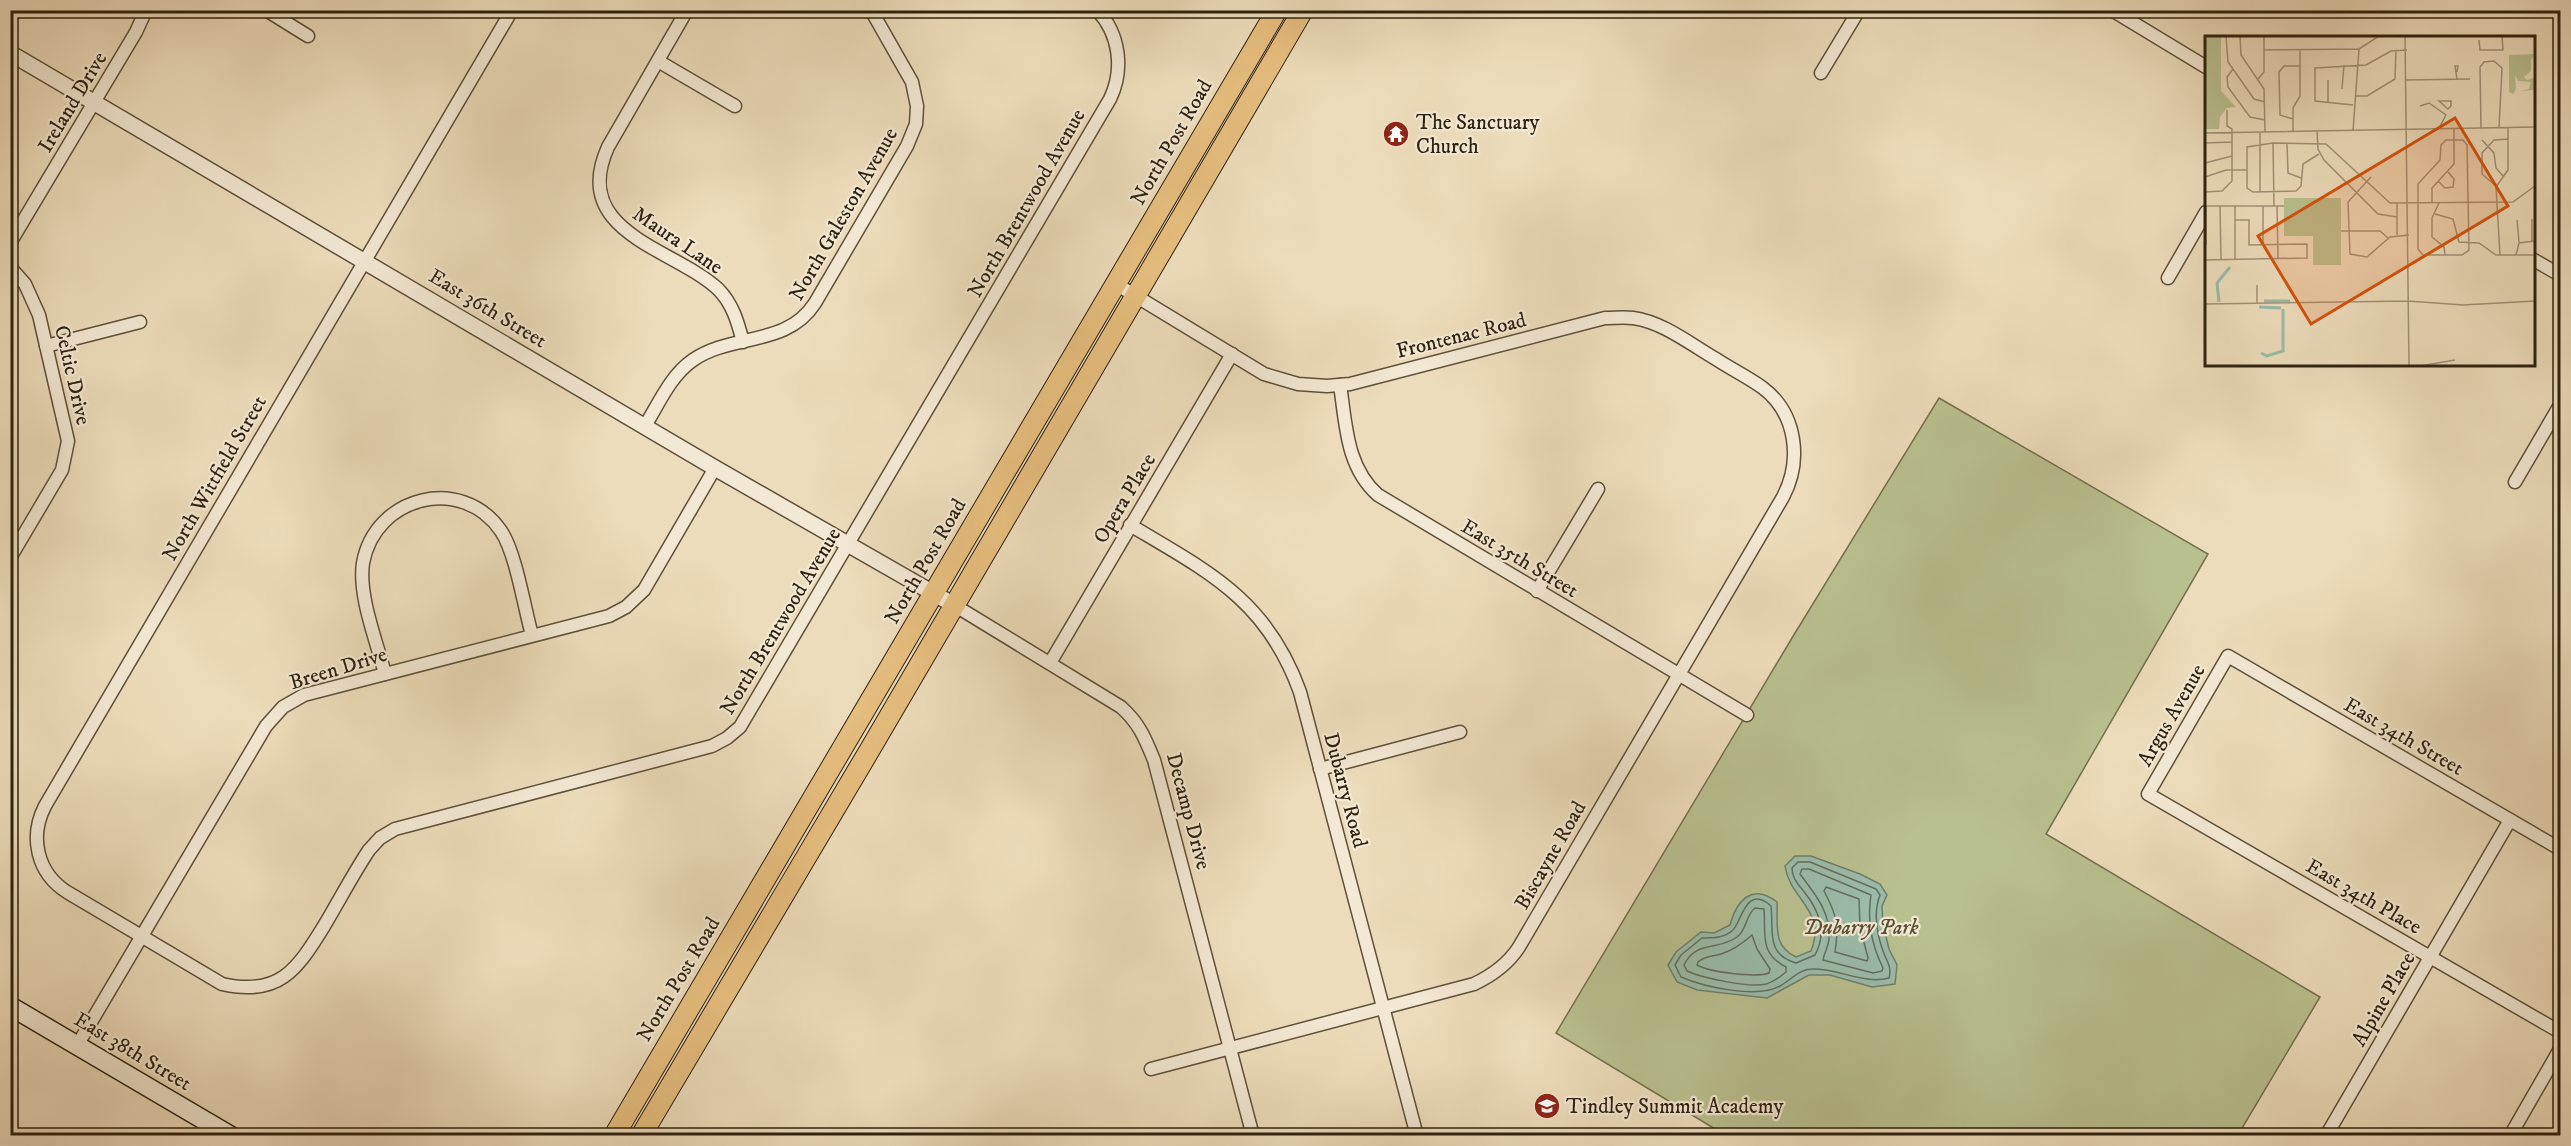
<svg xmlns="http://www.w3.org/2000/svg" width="2571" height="1146" font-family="'IM FELL DW Pica',serif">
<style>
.green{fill:#b9c08f;stroke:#747050;stroke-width:1.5}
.water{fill:#9abcaa;stroke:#6f7e6c;stroke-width:1.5}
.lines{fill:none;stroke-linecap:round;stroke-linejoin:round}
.shore{stroke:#646e5d;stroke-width:1.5}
.minor-casing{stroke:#5e503b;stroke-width:15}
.tertiary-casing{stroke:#5e503b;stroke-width:18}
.secondary-casing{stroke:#2e2110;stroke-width:21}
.primary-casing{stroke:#2e2110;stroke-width:22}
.minor{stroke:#f3e8d3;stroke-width:12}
.tertiary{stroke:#f3e8d3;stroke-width:15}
.secondary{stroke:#f3e8d3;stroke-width:18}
.primary{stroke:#e6be7e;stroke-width:20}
.labels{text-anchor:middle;stroke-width:4.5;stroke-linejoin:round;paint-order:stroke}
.street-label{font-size:21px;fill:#2e2110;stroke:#f3e8d3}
.poi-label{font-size:21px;fill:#2e2110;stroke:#f3e8d3;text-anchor:start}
.park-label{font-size:21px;font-style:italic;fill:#585136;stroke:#f3e8d3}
.inset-river{fill:none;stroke:#9abcaa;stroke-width:3}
.inset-road{fill:none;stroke:#a19177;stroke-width:1.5}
.view{fill:#d5530c;fill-opacity:0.15;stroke:#d5530c;stroke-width:3}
.inset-edge{fill:none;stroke:#2e2110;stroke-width:3}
</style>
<rect width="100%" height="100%" fill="#eddcbb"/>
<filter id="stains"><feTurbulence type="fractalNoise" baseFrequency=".00333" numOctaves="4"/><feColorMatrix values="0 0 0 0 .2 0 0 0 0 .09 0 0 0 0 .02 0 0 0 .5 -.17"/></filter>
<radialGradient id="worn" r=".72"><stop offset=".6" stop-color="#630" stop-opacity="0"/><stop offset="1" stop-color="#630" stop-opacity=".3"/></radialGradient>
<path class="green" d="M1939,398l269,156 -162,280 274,163 -82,138h-513l-169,-102 236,-395z"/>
<path class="water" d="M1795,856h16l49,18 20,10 7,11 -5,11 1,19 6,24 8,16 -2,19 -23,3 -42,-12h-21l-42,23 -70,-8 -20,-8 -9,-17 8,-13 25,-20 13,1 16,-8c7,-25 22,-42 47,-23 1,22 -5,44 19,55l15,-6c16,-41 -21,-51 -26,-85z"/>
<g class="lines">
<g class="shore">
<path d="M1798,862h12l66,27 4,6c-7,18 -3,39 3,56 4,11 9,16 6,27 -25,7 -51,-10 -77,-9 -13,0 -21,11 -32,17 -22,13 -76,1 -99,-9l-6,-12 6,-10 21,-17c11,0 23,0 31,-8 8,-7 13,-47 38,-24 3,25 -6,48 25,57l19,-8c12,-22 5,-43 -10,-62 -6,-8 -13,-14 -13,-25z"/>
<path d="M1802,869h7l62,26c-4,25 0,49 12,73l-1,3 -9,2 -50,-13c1,-7 6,-14 6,-22 2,-26 -15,-45 -29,-64z"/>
<path d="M1826,887l33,12 1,28 8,31 -1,3 -32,-9c4,-26 2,-37 -11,-61z"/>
<path d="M1755,908l9,1c2,26 -5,44 22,58v5c-6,5 -13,10 -20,12 -17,4 -64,-6 -79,-13l-3,-6c12,-25 34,-14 53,-28 10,-7 8,-21 18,-29z"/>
<path d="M1752,935l5,14 13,20 -1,4c-13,5 -60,-1 -72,-8l1,-3c9,-7 13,-5 23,-8 13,-4 22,-11 31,-19z"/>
</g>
<g class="minor-casing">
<g id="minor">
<path d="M266,10l42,26"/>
<path d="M512,10l-467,796c-16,31 -8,67 22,86l155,92c57,13 75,-14 102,-58 15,-25 29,-52 45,-76l11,-12 15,-9 317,-83 15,-8 13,-11 370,-628c14,-29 10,-65 -13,-89"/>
<path d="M687,10l-79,137c-39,86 66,101 110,142 15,15 20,34 25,53"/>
<path d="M2112,10l94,57"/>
<path d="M658,61l77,45"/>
<path d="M1821,73l38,-63"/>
<path d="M10,243l126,-211 10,-22"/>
<path d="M2534,260l26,15"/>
<path d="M10,267l15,17 14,31 29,126 -6,29 -52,88"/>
<path d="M2168,278l38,-66"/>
<path d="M1116,284l148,90 34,10 29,2 23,-2 255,-66c10,0 19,-1 28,0 30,4 57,26 83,41 15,10 32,18 47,29 34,26 39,73 20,109l-264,450c-11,17 -26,28 -45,37l-323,85"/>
<path d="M46,346l94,-24"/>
<path d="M1340,385c6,39 6,82 38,110l369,220"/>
<path d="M645,426c14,-23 26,-51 48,-66 39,-27 94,-13 122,-57l92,-157 9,-22 1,-18 -5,-24 -41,-72"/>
<path d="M2515,482l45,-77"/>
<path d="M1130,525c79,47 137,75 170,167l117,444"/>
<path d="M1537,591l61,-102"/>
<path d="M954,605l167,102c18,16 24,31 33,53l99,376"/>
<path d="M1050,663l182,-309"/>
<path d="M385,674c-8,-32 -27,-78 -22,-111 12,-67 99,-89 138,-32 15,22 23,76 31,104"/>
<path d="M1320,769l140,-37"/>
<path d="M2560,849l-332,-193 -80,138 412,238"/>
<path d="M78,1044l188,-318 17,-19 21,-12 305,-79 17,-9 18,-17 71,-122"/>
<path d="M2326,1136l184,-316"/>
<path d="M2510,1136l50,-87"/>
</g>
</g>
<g class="tertiary-casing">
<path id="tertiary" d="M10,53l705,415 239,137"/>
</g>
<g class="secondary-casing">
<path id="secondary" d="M10,1006l221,130"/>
</g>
<g class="primary-casing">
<g id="primary">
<path d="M614,1136l663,-1126"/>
<path d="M641,1136l231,-390 431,-736"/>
</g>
</g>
<use href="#minor" class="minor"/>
<use href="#tertiary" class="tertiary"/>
<use href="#secondary" class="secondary"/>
<use href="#primary" class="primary"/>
</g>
<defs>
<g id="temple-disc" transform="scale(1.35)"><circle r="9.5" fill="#8f2418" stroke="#f3e8d3"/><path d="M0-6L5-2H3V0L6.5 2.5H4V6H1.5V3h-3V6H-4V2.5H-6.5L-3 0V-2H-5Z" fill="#fff"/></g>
<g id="school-disc" transform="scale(1.35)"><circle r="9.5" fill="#8f2418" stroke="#f3e8d3"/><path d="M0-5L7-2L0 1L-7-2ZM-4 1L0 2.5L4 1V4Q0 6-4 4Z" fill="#fff"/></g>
</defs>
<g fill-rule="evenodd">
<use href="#temple-disc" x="1396" y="134"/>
<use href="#school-disc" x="1547" y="1106"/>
</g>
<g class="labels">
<g class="street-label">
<text transform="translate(72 102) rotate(-59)" y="7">Ireland Drive</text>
<text transform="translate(1171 142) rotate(-60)" y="7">North Post Road</text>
<text transform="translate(1026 203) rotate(-60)" y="7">North Brentwood Avenue</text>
<text transform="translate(843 214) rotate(-60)" y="7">North Galeston Avenue</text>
<text transform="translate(678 240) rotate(34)" y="7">Maura Lane</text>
<text transform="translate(488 308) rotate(31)" y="7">East 36th Street</text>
<text transform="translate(1461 335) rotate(-14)" y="7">Frontenac Road</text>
<text transform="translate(73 375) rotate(77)" y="7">Celtic Drive</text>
<text transform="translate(214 478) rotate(-60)" y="7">North Wittfield Street</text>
<text transform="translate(1124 498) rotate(-59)" y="7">Opera Place</text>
<text transform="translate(1520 558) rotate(31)" y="7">East 35th Street</text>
<text transform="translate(925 561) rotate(-60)" y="7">North Post Road</text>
<text transform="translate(780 621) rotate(-59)" y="7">North Brentwood Avenue</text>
<text transform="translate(338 668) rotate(-17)" y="7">Breen Drive</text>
<text transform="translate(2171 715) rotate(-60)" y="7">Argus Avenue</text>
<text transform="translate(2404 736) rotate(30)" y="7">East 34th Street</text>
<text transform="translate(1346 790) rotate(75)" y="7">Dubarry Road</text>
<text transform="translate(1189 811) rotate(75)" y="7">Decamp Drive</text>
<text transform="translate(1550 855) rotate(-60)" y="7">Biscayne Road</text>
<text transform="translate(2364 896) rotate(30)" y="7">East 34th Place</text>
<text transform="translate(678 979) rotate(-59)" y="7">North Post Road</text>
<text transform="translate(2383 999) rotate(-60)" y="7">Alpine Place</text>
<text transform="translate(133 1051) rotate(31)" y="7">East 38th Street</text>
</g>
<g class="poi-label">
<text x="1416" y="129">The Sanctuary<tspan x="1416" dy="24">Church</tspan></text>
<text x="1566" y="1113">Tindley Summit Academy</text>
</g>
<g class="park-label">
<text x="1861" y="934">Dubarry Park</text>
</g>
</g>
<g transform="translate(2205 36)">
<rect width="330" height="330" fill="#eddcbb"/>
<path d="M0,0h16v55l15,16 -9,1 -7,9 -1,12h-14zM330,18l-4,6v11l-7,6 3,3 7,-2 1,-19 -1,31 -14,1 9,-2 2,-7 -13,-1 -3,-6 1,14 -3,5 -4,-2v-37zM79,162h57v67h-28v-29h-29z" fill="#b9c08f"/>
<path class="inset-river" d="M59,265h26M14,266l-2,-19 13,-16M54,271l22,1M56,317l6,3 16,-5v-42"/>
<path class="inset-road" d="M21,0l2,26 26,37 11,3M35,0l1,19 23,34 1,43M200,0l4,330M274,4l1,10h23l-1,-14M59,14l95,-1 20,-13M28,33l-6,8 1,10 22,30 15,3M252,36l1,-6h-3l2,13M53,43l6,-7v-36M123,44v23M201,44l64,-1M137,53l2,-24M151,60h11l28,-17 1,-29M234,65h12v5l-3,3zM330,65v22M148,69l-38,-4v-33l51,-3 25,-14 16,-1M215,70l9,-3 17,12 -7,13M88,83l-13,-4 -1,-43 5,-6h15M276,92l-1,-61 4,-5 10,-1 8,7 -3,60M112,94l1,19 6,11 54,54 19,3M148,95l6,-82M55,96v60M88,96v-24l7,-12v-46M0,97l330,-6M241,104h17l4,5 2,105 -7,5h-39l-5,-6v-65l22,-24 1,-15zM277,104l12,13 2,15 8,9M0,107l27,-1M68,107l1,63M82,107l1,30 13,5M114,118l-16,10 -2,22 -5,5 -43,1 -6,-4v-41l26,-4 53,1 64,59 123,-1 22,-16M0,127l27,-7M0,141l21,-7h20M166,141l-23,25 2,52 17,3 23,-20 19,-2M233,145l7,7 8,-1 1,-8 -6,-7M291,150l-14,-12v-21l12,-13 15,-1M0,156l17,-1 10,-10v-52l-5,-3v-16M192,167v32M227,167v-15l22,-24v-35M234,167l-7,15v19l12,10 1,8M0,170h79M1,170v39M15,170l1,53M30,170v53M58,170v39M72,170l1,53M230,178l18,5 6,23 20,1 17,12h39M327,183v22M312,184l2,22M136,195h39l8,7M295,219l-4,-68 12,-17v-42M311,219l3,-12 16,-2M0,224l102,-2v-14l-58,1v-25h-14M52,249v19M0,268l203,-3 55,4 72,-4M215,330l35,-6"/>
<path class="view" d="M250,82l53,88 -197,118 -53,-88z"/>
<rect width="330" height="330" class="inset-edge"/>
</g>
<rect width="2571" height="1146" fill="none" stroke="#eddcbb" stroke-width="36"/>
<rect x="12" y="12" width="2547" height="1122" fill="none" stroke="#2e2110" stroke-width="3"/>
<rect x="18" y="18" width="2535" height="1110" fill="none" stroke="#2e2110" stroke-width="1.5"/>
<rect width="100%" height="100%" filter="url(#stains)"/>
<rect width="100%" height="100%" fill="url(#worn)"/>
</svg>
